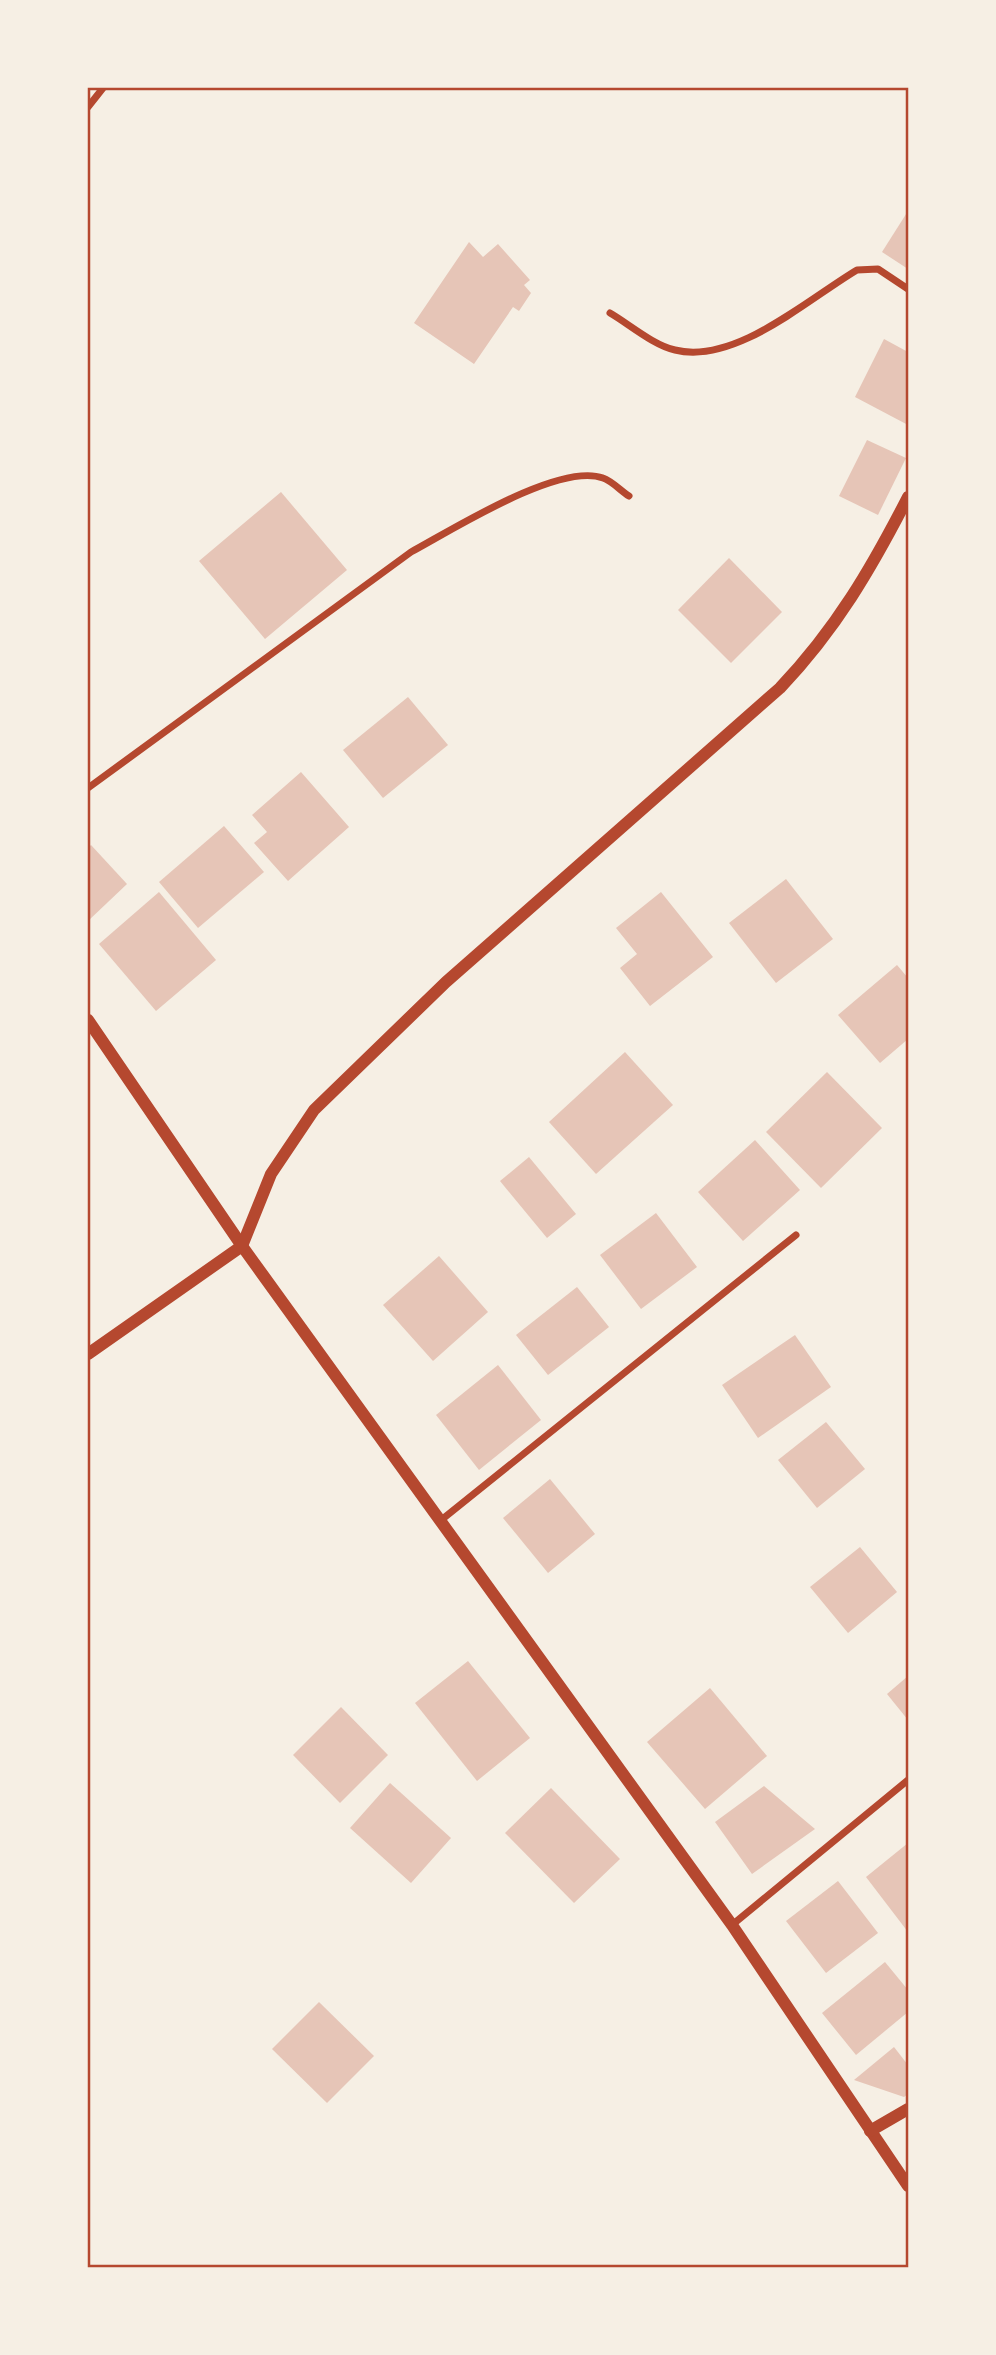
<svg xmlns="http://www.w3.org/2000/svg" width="996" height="2355" font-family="'Noto Sans',sans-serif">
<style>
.building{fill:#e6c5b7}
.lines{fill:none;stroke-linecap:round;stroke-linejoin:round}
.minor{stroke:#b5482f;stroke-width:7}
.tertiary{stroke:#b5482f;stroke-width:12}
.neatline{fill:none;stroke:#b5482f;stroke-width:2.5}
</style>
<rect width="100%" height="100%" fill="#f6efe4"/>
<g class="building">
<path d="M908,211v58l-26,-17z"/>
<path d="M469,242l14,15 15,-13 32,36 -6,5 7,8 -12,18 -6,-4 -39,57 -60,-41z"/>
<path d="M884,339l24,13v73l-53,-28z"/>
<path d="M867,440l39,18 -28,57 -39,-19z"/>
<path d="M281,492l66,78 -82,69 -66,-78z"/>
<path d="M729,558l53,54 -51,51 -53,-53z"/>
<path d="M408,697l40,48 -65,53 -40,-48z"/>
<path d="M301,772l48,55 -61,54 -34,-38 13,-11 -15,-17z"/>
<path d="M224,826l40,46 -66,56 -39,-46z"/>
<path d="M91,845l36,39 -39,37v-73z"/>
<path d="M786,879l47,60 -57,44 -47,-60z"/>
<path d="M159,892l57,68 -60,51 -57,-67z"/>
<path d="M661,892l52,65 -63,49 -30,-38 17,-14 -21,-26z"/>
<path d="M897,965l11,13v61l-28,24 -42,-48z"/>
<path d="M625,1052l48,53 -77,69 -47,-52z"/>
<path d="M827,1072l55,56 -61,60 -55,-56z"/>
<path d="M755,1140l45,50 -57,51 -45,-49z"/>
<path d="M529,1157l47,57 -29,24 -47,-57z"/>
<path d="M656,1213l41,54 -56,42 -41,-54z"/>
<path d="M439,1256l49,56 -55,49 -50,-56z"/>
<path d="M577,1287l32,40 -61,48 -32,-40z"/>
<path d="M795,1335l36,52 -73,51 -36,-53z"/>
<path d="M498,1365l43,55 -62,50 -43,-55z"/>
<path d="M826,1422l39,47 -48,39 -39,-48z"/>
<path d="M550,1479l45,55 -47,39 -45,-55z"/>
<path d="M860,1547l37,45 -49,41 -38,-46z"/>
<path d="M468,1661l62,77 -53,43 -62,-78z"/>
<path d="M908,1676v44l-21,-26z"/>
<path d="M710,1688l57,68 -62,53 -58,-67z"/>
<path d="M341,1707l47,48 -48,48 -47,-48z"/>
<path d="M390,1783l61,55 -40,45 -61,-55z"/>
<path d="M764,1786l51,43 -63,45 -37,-52z"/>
<path d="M551,1788l69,71 -46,44 -69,-70z"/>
<path d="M908,1843v89l-42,-55z"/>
<path d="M838,1881l40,52 -52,40 -40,-52z"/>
<path d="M885,1962l23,28v22l-52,43 -34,-42z"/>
<path d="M319,2002l55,54 -47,47 -55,-54z"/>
<path d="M894,2047l14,18v29l-4,3 -50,-17z"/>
</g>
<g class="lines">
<g class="minor">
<path d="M88,107l15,-19"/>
<path d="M610,313c19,11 43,32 65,37 60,15 133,-51 182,-80l21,-1 30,20"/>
<path d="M88,788l323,-236c41,-22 148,-90 192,-74 9,3 18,13 26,18"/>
<path d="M440,1521l356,-286"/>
<path d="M732,1925l176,-145"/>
</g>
<g class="tertiary">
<path d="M88,1020l154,226 490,679 176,261"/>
<path d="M88,1354l154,-108 29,-72 43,-64 132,-128 334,-294c56,-59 91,-119 128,-191"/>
<path d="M870,2131l38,-22"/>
</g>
</g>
<rect width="996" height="2355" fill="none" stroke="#f6efe4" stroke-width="178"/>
<rect x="89" y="89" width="818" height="2177" class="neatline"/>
</svg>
